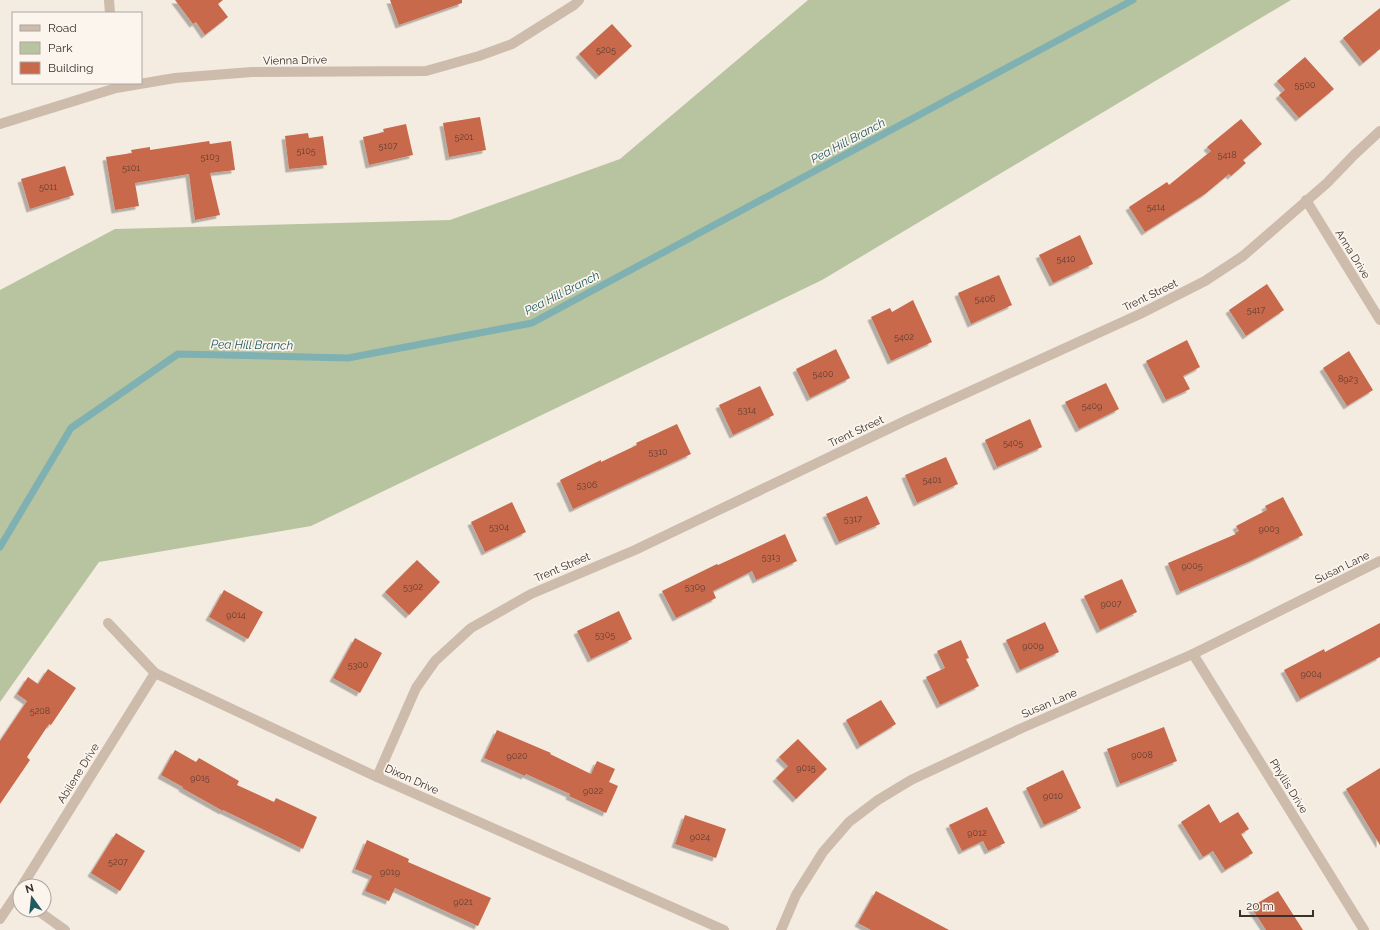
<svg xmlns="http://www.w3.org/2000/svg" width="1380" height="930" font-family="Raleway,sans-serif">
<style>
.green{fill:#b8c4a0}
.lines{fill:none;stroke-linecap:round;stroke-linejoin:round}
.stream{stroke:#7fb0b2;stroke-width:7}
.building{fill:#c8694b;filter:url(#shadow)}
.minor{stroke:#cdbbac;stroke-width:10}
.labels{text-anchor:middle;stroke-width:3.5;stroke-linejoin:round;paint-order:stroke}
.number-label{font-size:9px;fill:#5e3e33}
.street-label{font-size:11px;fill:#3b302b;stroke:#fbf5ee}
.water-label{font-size:12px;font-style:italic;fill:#1f5a5e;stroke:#fbf5ee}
</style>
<defs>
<filter id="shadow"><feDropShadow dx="-3.5" dy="3.5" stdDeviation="0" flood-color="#0004"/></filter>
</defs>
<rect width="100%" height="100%" fill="#f4ebe1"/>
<path class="green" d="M808,0h483l-469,280 -511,246 -212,36 -99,140v-412l115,-61 335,-9 170,-61z"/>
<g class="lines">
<path class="stream" d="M0,547l71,-119 107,-74 170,4 184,-35 601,-323"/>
</g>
<g class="building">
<path d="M175,0h48l-5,4 10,13 -23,18 -9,-13 -3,2z"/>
<path d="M390,0h72v3l-63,22z"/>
<path d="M1380,8v41l-17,14 -20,-25z"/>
<path d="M612,24l20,22 -33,30 -20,-22z"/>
<path d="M1305,57l29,32 -35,29 -20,-23 6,-5 -8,-9z"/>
<path d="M480,117l6,33 -37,7 -6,-34z"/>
<path d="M1241,119l21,25 -19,16 3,3 -15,13 -2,-2 -24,20 -60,38 -16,-25 38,-25 2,3 42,-34 -4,-4z"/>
<path d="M406,124l7,31 -44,10 -6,-28 21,-5 -1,-3z"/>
<path d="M308,133l1,5 14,-2 4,29 -38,4 -4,-33z"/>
<path d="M209,141l1,3 21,-3 4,29 -25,3 10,42 -25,5 -6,-46 -54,9 4,23 -24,4 -9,-53 26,-4 -1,-3 19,-3v3z"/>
<path d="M65,166l9,29 -44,14 -9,-30z"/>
<path d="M1080,235l13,29 -40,19 -14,-28z"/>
<path d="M999,275l13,30 -41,19 -13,-31z"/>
<path d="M1267,284l17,26 -38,26 -17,-26z"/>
<path d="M913,300l19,42 -41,19 -20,-44 19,-9 2,4z"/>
<path d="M1187,340l13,27 -17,9 7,13 -24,11 -20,-39z"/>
<path d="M836,349l14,29 -40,20 -14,-29z"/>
<path d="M1349,351l24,39 -26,16 -24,-38z"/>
<path d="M1106,383l13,26 -40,20 -14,-27z"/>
<path d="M760,386l14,29 -41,20 -14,-30z"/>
<path d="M1030,419l12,28 -45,20 -12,-27z"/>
<path d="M677,424l14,30 -118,55 -13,-29 41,-20v2l36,-17 -1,-2z"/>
<path d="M946,457l12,27 -41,19 -12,-28z"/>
<path d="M867,496l13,28 -41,18 -13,-28z"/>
<path d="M1283,497l20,38 -53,26 -70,31 -12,-29 68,-29 -1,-1 4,-2 -3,-5 31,-16 -2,-4z"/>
<path d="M512,502l14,30 -41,20 -14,-30z"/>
<path d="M785,534l12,27 -41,19 -4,-9 -39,20 3,7 -40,20 -14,-27 55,-27 1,1z"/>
<path d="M417,560l23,22 -31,33 -24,-23z"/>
<path d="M1122,579l15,33 -37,18 -16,-34z"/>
<path d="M224,590l39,22 -15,27 -39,-22z"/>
<path d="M619,611l13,28 -41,20 -14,-28z"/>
<path d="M1045,622l14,30 -39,18 -14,-30z"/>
<path d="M1380,623v34l-80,42 -16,-29 40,-21 1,3z"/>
<path d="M355,638l27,15 -22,40 -27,-15z"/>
<path d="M961,640l8,18 -3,1 13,27 -39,19 -14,-28 19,-9 -8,-17z"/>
<path d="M48,669l28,19 -25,37 -2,-1 -22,33 3,3 -30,44v-63l27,-40 -10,-7 11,-17 10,7z"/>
<path d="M881,700l15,24 -36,22 -14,-26z"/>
<path d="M1164,727l13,34 -57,23 -13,-35z"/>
<path d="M497,730l54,23 -1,1 41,20 6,-13 18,8 -6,13 9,4 -12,27 -37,-17 1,-2 -44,-20 -1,2 -41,-18z"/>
<path d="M798,739l29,30 -31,30 -20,-21 12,-12 -9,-9z"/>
<path d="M175,750l21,12 3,-4 40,23 -2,4 37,17 2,-4 41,19 -14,32 -80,-39v1l-41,-23 1,-1 -22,-12z"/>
<path d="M1380,768v77l-34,-56z"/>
<path d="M1063,770l18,38 -37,17 -18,-37z"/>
<path d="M1209,804l11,19 18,-11 11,17 -8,5 12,19 -28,17 -12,-19 -10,6 -22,-35z"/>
<path d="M987,807l18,36 -17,8 -5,-10 -21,10 -13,-26z"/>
<path d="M685,815l41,14 -10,29 -41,-14z"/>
<path d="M116,833l29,18 -25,40 -29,-18z"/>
<path d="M367,840l42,19 -1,3 83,36 -13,28 -83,-38 -6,13 -24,-10 7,-15 -17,-7z"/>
<path d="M876,891l73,39h-78l-13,-7z"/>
<path d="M1278,891l25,39h-37l-15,-23z"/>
</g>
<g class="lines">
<g class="minor">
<path d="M109,0l1,13"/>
<path d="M0,124l116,-36 59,-10 77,-6 174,-1 53,-15 33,-12 62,-39 5,-5"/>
<path d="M1306,200l74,120"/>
<path d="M108,623l47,50 222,104 347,153"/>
<path d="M1193,654l171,276"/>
<path d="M377,777l39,-89 19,-27 36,-33 60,-34 104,-44 272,-130 233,-106 65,-33 38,-25 84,-73 27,-28 26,-24"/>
<path d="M22,886l133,-213"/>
<path d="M37,910l28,20"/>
<path d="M0,919l20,-30"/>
<path d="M781,930l15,-35 27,-43 26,-30 29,-22 33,-20 111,-52 171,-74 187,-93"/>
</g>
</g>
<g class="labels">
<g class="number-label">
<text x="606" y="53">5205</text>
<text x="1305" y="88">5500</text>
<text x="464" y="140">5201</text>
<text x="388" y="149">5107</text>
<text x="306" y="154">5105</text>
<text x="1227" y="158">5418</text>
<text x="210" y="160">5103</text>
<text x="131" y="171">5101</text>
<text x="48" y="190">5011</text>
<text x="1156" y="210">5414</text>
<text x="1066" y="262">5410</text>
<text x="985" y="302">5406</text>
<text x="1256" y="313">5417</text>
<text x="904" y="340">5402</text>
<text x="823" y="377">5400</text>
<text x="1348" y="382">8923</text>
<text x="1092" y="409">5409</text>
<text x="747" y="413">5314</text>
<text x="1013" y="446">5405</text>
<text x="658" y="455">5310</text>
<text x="932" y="483">5401</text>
<text x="587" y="488">5306</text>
<text x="853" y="522">5317</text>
<text x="499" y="530">5304</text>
<text x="1269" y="532">9003</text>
<text x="771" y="560">5313</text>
<text x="1192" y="569">9005</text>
<text x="413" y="590">5302</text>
<text x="695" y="590">5309</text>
<text x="1111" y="607">9007</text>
<text x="236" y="618">9014</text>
<text x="605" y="638">5305</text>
<text x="1033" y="649">9009</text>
<text x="358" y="668">5300</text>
<text x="1311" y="677">9004</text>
<text x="40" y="714">5208</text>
<text x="1142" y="758">9008</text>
<text x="517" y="759">9020</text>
<text x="806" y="771">9015</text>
<text x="200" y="781">9015</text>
<text x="593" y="794">9022</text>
<text x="1053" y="799">9010</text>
<text x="977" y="836">9012</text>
<text x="700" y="840">9024</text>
<text x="118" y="865">5207</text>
<text x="390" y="875">9019</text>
<text x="463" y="905">9021</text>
</g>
<g class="street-label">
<text transform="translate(295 60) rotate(-1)" y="4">Vienna Drive</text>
<text transform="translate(1353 254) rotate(58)" y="4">Anna Drive</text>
<text transform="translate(1150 295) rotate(-26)" y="4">Trent Street</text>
<text transform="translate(856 431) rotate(-25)" y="4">Trent Street</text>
<text transform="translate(562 567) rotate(-23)" y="4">Trent Street</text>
<text transform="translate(1342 567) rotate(-26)" y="4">Susan Lane</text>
<text transform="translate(1049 703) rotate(-23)" y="4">Susan Lane</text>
<text transform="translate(78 773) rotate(-58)" y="4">Abilene Drive</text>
<text transform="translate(412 779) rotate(24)" y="4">Dixon Drive</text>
<text transform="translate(1289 786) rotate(58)" y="4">Phyllis Drive</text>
</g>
<g class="water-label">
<text transform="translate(848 141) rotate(-28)" y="4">Pea Hill Branch</text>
<text transform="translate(562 293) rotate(-27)" y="4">Pea Hill Branch</text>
<text transform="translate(252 345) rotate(1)" y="4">Pea Hill Branch</text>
</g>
</g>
<rect x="12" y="12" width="130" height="72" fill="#fbf5ee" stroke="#aea6a0"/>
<rect x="20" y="25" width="20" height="6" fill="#cdbbac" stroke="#aea6a0"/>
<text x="48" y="32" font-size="12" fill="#3b302b">Road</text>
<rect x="20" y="42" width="20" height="12" fill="#b8c4a0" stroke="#aea6a0"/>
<text x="48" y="52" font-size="12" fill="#3b302b">Park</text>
<rect x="20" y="62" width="20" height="12" fill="#c8694b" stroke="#aea6a0"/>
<text x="48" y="72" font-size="12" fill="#3b302b">Building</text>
<g transform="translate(32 898) rotate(345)"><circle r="19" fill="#fbf5ee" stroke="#aea6a0"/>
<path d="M0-3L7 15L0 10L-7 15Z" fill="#1f5a5e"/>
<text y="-6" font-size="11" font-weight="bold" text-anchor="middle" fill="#3b302b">N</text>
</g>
<path d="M1240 910v6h73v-6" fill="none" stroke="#3b302b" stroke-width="2"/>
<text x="1246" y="910" font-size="12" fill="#3b302b" stroke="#fbf5ee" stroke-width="3" paint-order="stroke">20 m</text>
</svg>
